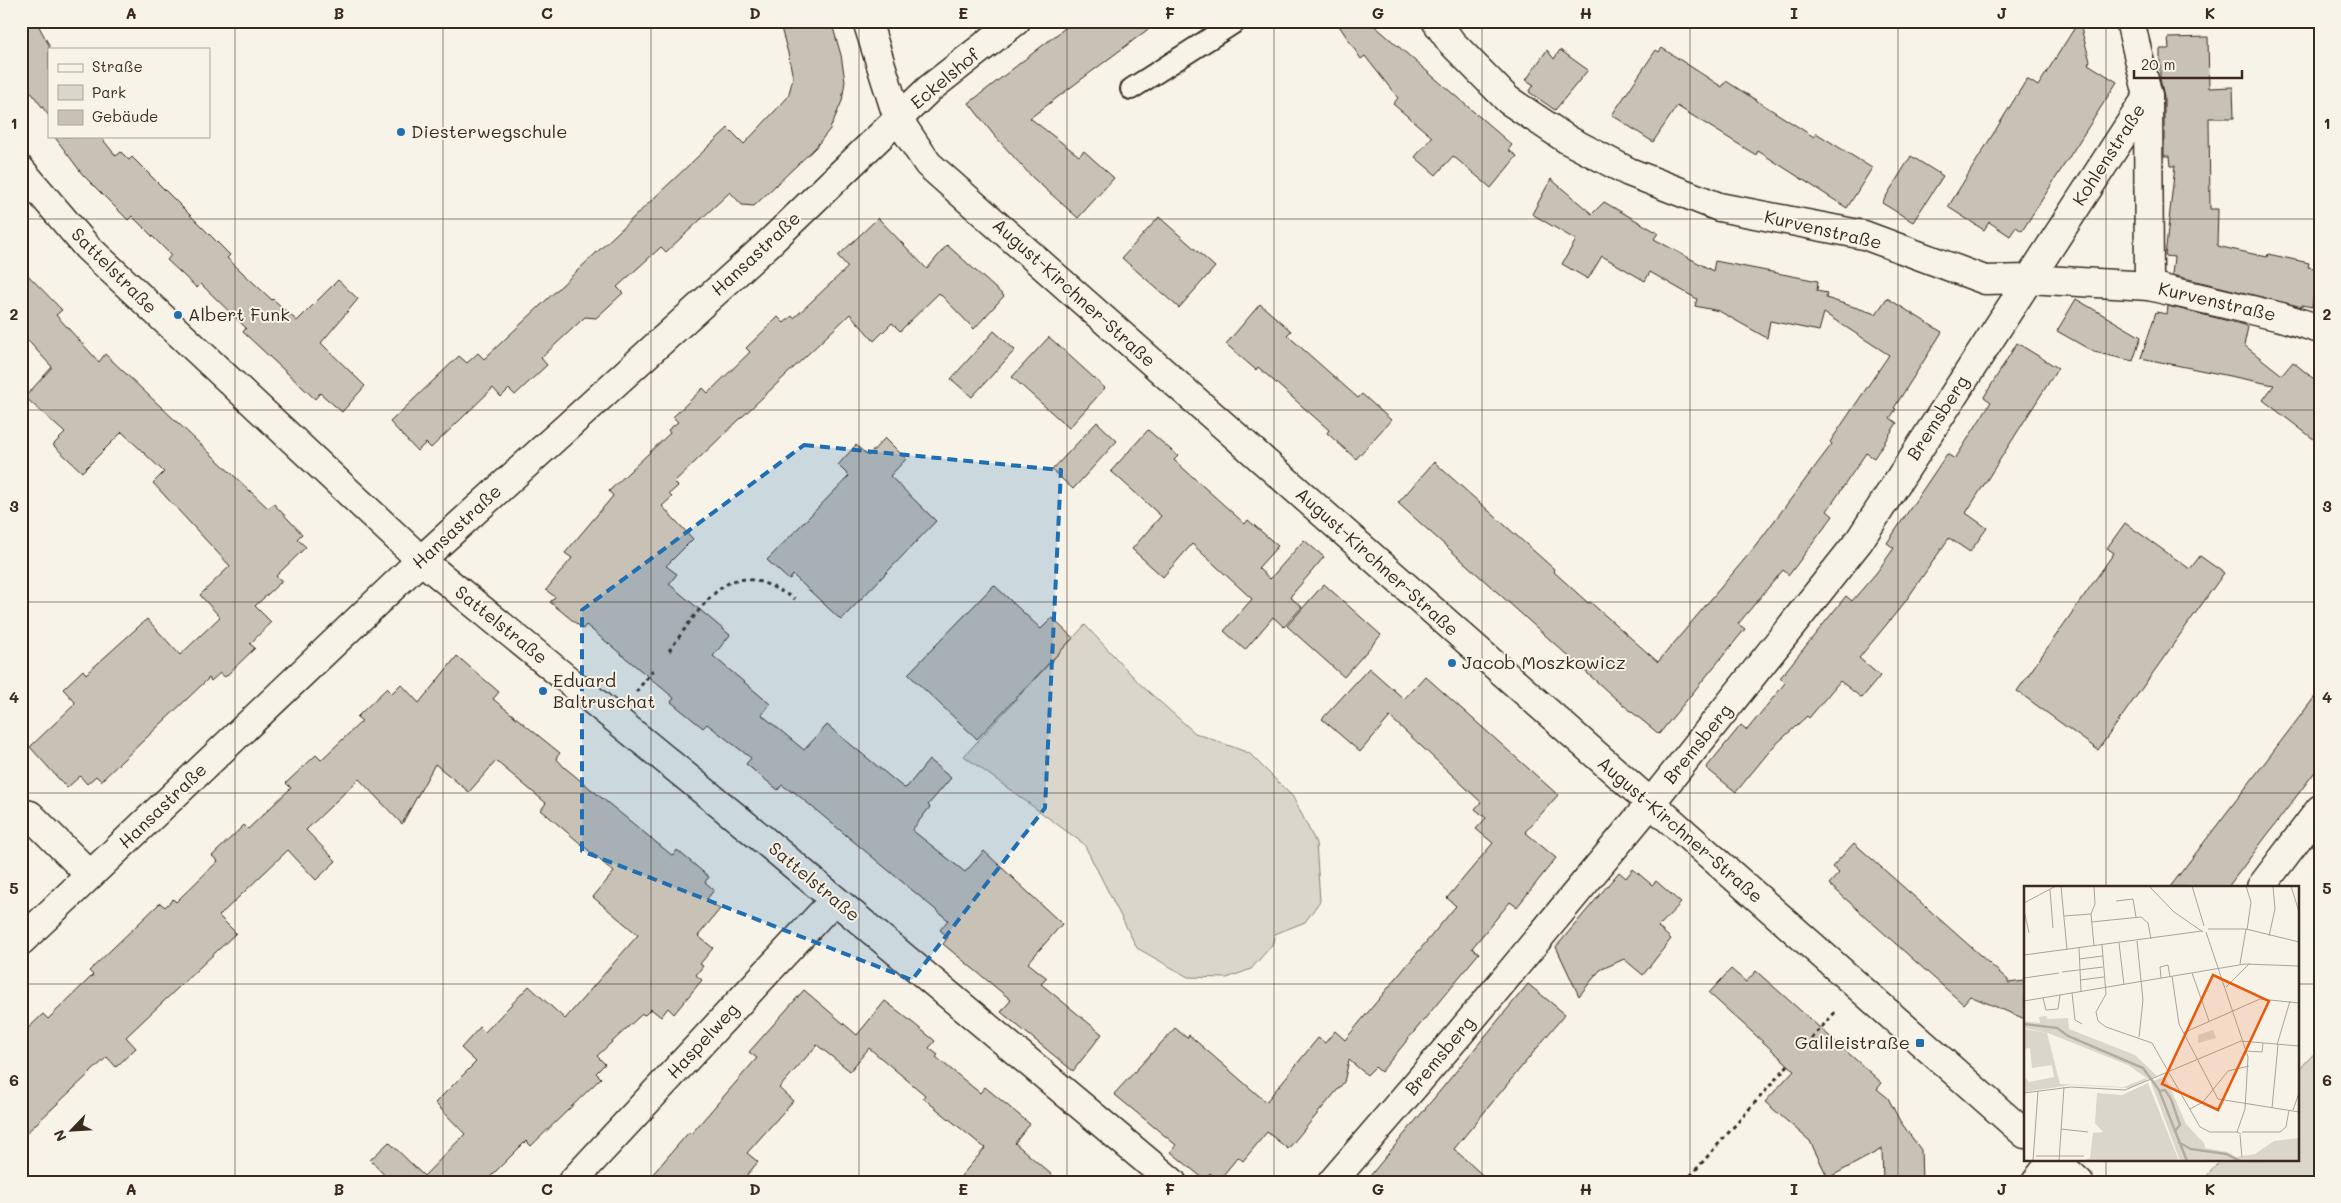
<svg xmlns="http://www.w3.org/2000/svg" width="2341" height="1203" font-family="Mali,sans-serif">
<style>
.green{fill:#dbd6cb;stroke:#8b8074}
.building{fill:#c8c1b6;stroke:#3b2a1e}
.lines{fill:none;stroke-linecap:round;stroke-linejoin:round}
.service-casing{stroke:#3b2a1e;stroke-width:24}
.minor-casing{stroke:#3b2a1e;stroke-width:31}
.tertiary-casing{stroke:#3b2a1e;stroke-width:31}
.path{stroke:#3b2a1e;stroke-width:3;stroke-dasharray:4 4;stroke-linecap:butt}
.service{stroke:#f7f3e8;stroke-width:20}
.minor{stroke:#f7f3e8;stroke-width:28}
.tertiary{stroke:#f7f3e8;stroke-width:28}
.marked{fill:#1f6fb2;fill-opacity:0.2;stroke:#1f6fb2;stroke-width:4;stroke-dasharray:10 6;stroke-linejoin:round}
.grid{fill:none;stroke:#3b2a1e;stroke-width:1;stroke-opacity:0.55}
.poi-dot{fill:#1f6fb2;stroke:#f7f3e8;stroke-width:2}
.labels{text-anchor:middle;stroke-width:4;stroke-linejoin:round;paint-order:stroke}
.street-label{font-size:18px;fill:#3b2a1e;stroke:#f7f3e8}
.poi-label{font-size:18px;fill:#3b2a1e;stroke:#f7f3e8;text-anchor:start}
.inset-river{fill:none;stroke:#b4aca0;stroke-width:2.5}
.inset-road{fill:none;stroke:#aca397;stroke-width:1}
.view{fill:#e8590c;fill-opacity:0.15;stroke:#e8590c;stroke-width:2.5}
.inset-edge{fill:none;stroke:#3b2a1e;stroke-width:2.5}
.neatline{fill:none;stroke:#3b2a1e;stroke-width:2}
.grid-label{font-size:16px;text-anchor:middle;font-weight:bold;fill:#3b2a1e}
</style>
<rect width="100%" height="100%" fill="#f7f3e8"/>
<filter id="ink" filterUnits="userSpaceOnUse"><feTurbulence type="fractalNoise" baseFrequency=".02" numOctaves="2"/><feDisplacementMap in="SourceGraphic" scale="10" xChannelSelector="R" yChannelSelector="G"/><feConvolveMatrix kernelMatrix="1 2 1 2 8 2 1 2 1" color-interpolation-filters="sRGB"/></filter>
<g filter="url(#ink)">
<g class="green">
<path d="M1085,625l56,60 54,48 54,20 44,44 23,46 4,58 -15,21 -30,12 -3,11 -21,24 -24,9 -39,-1 -51,-29 -53,-104 -120,-88z"/>
<path d="M2320,1047v135h-118l19,-23h76v-87z"/>
</g>
<g class="building">
<path d="M21,21h15l13,24v71l-28,-37z"/>
<path d="M779,21h52l10,34 4,26 -3,20 -12,28 -15,19 -61,58 -12,-1 -12,-13 -64,60 -5,-5 -44,40 6,6 -27,25 -11,-1 -44,41 6,7 -32,30 -6,-6 -8,8 -8,-9 -62,60 -5,-5 -9,8 -27,-29 69,-66 8,7 11,-10 6,6 244,-231 16,16 44,-47 5,-19 -5,-25z"/>
<path d="M1074,21h85l-129,97 49,38 5,-5 30,27 -36,40 -46,-41 -39,-43 -24,-31z"/>
<path d="M1336,21h33l143,124 -4,5 9,6 -26,32 -38,-32 -17,19 -21,-18 17,-20 -39,-33 5,-6 -33,-42 -4,3z"/>
<path d="M2079,21l11,40 -2,3 29,18 -95,149 -6,-4 -6,9 -21,-14 -5,8 -36,-23 79,-128 11,7z"/>
<path d="M2208,37l1,51 24,-1 1,31h-25l1,91h8l-1,37 50,11 1,-3 41,9 -1,4 12,2v31l-7,-1 -1,8 -10,-2v2l-130,-32 2,-18 -9,-1 10,-90h-4l-1,-10h-6v-60l-4,-17v-30h9l-1,-11z"/>
<path d="M1662,48l60,39 4,-6 88,56 2,-4 56,35 -25,40 -89,-57 -2,4 -79,-49 -24,36 -41,-27 44,-65 3,2z"/>
<path d="M1547,50l7,9 6,-9 28,20 -33,40 -26,-18 5,-7 -8,-5z"/>
<path d="M54,136h46l16,20 5,-4 8,8 3,-3 98,98 -3,3 45,42 1,-1 24,22 41,-41 20,19 -37,44 44,43 -23,26 -22,-19 -5,6 -72,-67 3,-4 -45,-44 -4,4 -30,-28 4,-5 -39,-39 -4,4 -45,-45z"/>
<path d="M1911,156l32,20 -30,46 -31,-19z"/>
<path d="M1551,179l41,35 12,-12 54,31 -4,6 59,32 2,-10 103,20 -1,10 10,2 -1,5 50,16 11,-16 55,34 -48,76 2,1 -6,9 7,5 -23,35 -8,-5 -39,58 6,5 -44,59 -6,-5 -45,54 7,5 -86,105 -43,-35 -218,-196 36,-41 120,107 -1,2 35,32 2,-1 68,60 96,-114 78,-104 -2,-2 59,-87 -65,-42 -5,18 -49,-10 -3,17 -48,-27 -24,-5 2,-7 -47,-27 -5,9 -43,-25 -14,23 -26,-15 14,-24 -44,-26z"/>
<path d="M1159,217l56,50 -36,41 -57,-50z"/>
<path d="M878,218l49,51 20,-24 57,51 -30,33 -35,-36 -39,38 -8,-8 -18,18 -24,-27 -176,168 4,4 -9,8 3,3 -10,9 31,33 -27,27 11,8 -8,10 61,51 -17,21 57,48 -8,11 42,35 23,-25 77,63 3,-1 22,-27 22,18 -23,27 2,2 -18,23 53,42 19,-21 78,73 -34,39 19,15 -6,6 61,50 -29,37 -72,-59 10,-12 -68,-56 5,-7 -8,-7 8,-10 -155,-129 -1,1 -10,-7 -4,5 -32,-26 5,-6 -44,-34 -4,4 -32,-26 3,-4 -88,-73 -3,4 -33,-27 5,-5 -9,-7 26,-32 -7,-5 48,-57 -4,-5 61,-58 -2,-3 10,-8 -5,-5 30,-29 5,5 42,-41 -4,-4 32,-31 6,6 8,-7 2,2 54,-51 -10,-11z"/>
<path d="M21,268l41,42 -6,5 43,47 6,-8 163,154 6,-4 28,30 -5,5 9,8 -30,29 6,5 -27,25 16,16 -21,22 5,4 -30,29 -5,-4 -9,8 -2,-3 -108,103 -5,-5 -9,8 -7,-8 -13,12 -37,-41 44,-42 1,-3 -12,-13 20,-19 3,4 61,-55 33,36 40,-38 -20,-22 30,-29 -77,-83 11,-11 -42,-40 -40,40 -29,-27 12,-12 -40,-36 27,-30 -31,-34z"/>
<path d="M2076,299l65,38 -8,24 -39,-9 -37,-21z"/>
<path d="M1260,304l31,27 -4,4 71,63 4,-4 29,26 -35,39 -29,-26 2,-3 -71,-63 -2,3 -30,-26z"/>
<path d="M2168,306l77,19 3,2 -4,18 38,30 11,-13 27,22v60l-57,-44 11,-15 -133,-27 15,-46 11,2z"/>
<path d="M994,331l21,19 -43,47 -21,-18z"/>
<path d="M1049,337l56,51 -36,40 -57,-51z"/>
<path d="M2017,343l41,25 -92,145 21,15 -17,24 -21,-14 -44,64 -46,56 21,18 -18,22 -22,-17 -31,37 -2,-2 -34,31 -37,45 -30,-24 35,-43 6,5 38,-47 -5,-5 66,-82 6,5 25,-29 17,-24 -7,-5 60,-89 8,5 36,-57 -7,-5z"/>
<path d="M1097,422l20,19 -44,48 -21,-19z"/>
<path d="M1148,430l30,26 -4,4 71,64 3,-4 30,26 -20,22 12,11 34,-39 20,17 -34,40 12,10 -18,20 -11,-10 -28,33 -21,-19 28,-32 -60,-55 -29,33 -31,-28 29,-33 -50,-45z"/>
<path d="M885,438l21,21 -16,17 46,45 -95,99 -48,-45 -4,5 -22,-20 82,-84 -11,-11 18,-20 12,11z"/>
<path d="M2125,523l65,46 10,-13 24,17 -126,177 -81,-59 97,-138 -7,-5z"/>
<path d="M1324,584l57,51 -37,42 -57,-51z"/>
<path d="M994,585l47,44 11,-11 21,20 -96,101 -69,-65z"/>
<path d="M457,656l42,36 -6,7 67,54 -4,5 8,9 99,81 10,8 4,-6 32,27 -4,5 9,8 -7,9 13,10 -22,27 15,12 -13,16 3,2 -7,9 6,5 -28,34 -6,-6 -7,9 -10,-8 -6,6 -3,-1 -45,42 8,8 -9,9 5,5 -70,68 -5,-5 -41,41h-94l-21,-22 19,-18 35,34 41,-42 -30,-31 41,-41 -15,-14 19,-21 5,5 44,-46 36,33 73,-84 -45,-38 21,-25 -73,-62 5,-7 -50,-42 -27,31 -34,-28 -33,60 -43,-45 -53,51 30,31 -20,19 -28,-30 -69,66 17,17 -110,104 10,11 -20,19 -9,-10 -86,81v-103l22,-21 5,5 45,-44 -4,-4 71,-68 5,4 8,-8 3,3 42,-41 -6,-5 32,-31 4,4 43,-41 -5,-5 30,-28 5,5 41,-39 -5,-4 30,-29 5,5 9,-9 18,19z"/>
<path d="M1369,668l35,31 21,-23 133,119 -33,37 31,26 -39,49 -7,-5 -38,46 7,5 -98,119 -6,-5 -8,8 -18,-15 -5,22 -56,67 -21,-17 -24,29 -5,-4 -19,23 -9,-7 -5,7 -34,-28 5,-7 -62,-51 61,-66 12,10 2,-3 77,67 52,-64 7,5 10,-12 10,9 111,-134 -9,-8 46,-55 -17,-14 10,-11 -11,-9 6,-7 -91,-85 -30,35 -38,-33z"/>
<path d="M2320,690v75l-92,122h-58z"/>
<path d="M1854,843l154,137v3l17,-2v38l-55,-23 -7,8 -134,-120 10,-11 -7,-6z"/>
<path d="M1633,869l19,16 4,-4 25,22 -23,24 13,12 -28,36 -19,-16 -24,11 -21,26 -23,-49 63,-75 7,6z"/>
<path d="M1731,969l15,13 10,-11 126,112 -5,6 11,9 12,23 21,29 1,32h-39l-1,-33 -54,29 -18,-37 -45,-39 29,-32 -85,-77z"/>
<path d="M1528,984l37,30 -111,135 36,33h-125z"/>
<path d="M804,990l53,45 28,-34 17,13 33,27 -6,7 9,7 -2,2 44,36 5,-6 45,37 -15,19 45,39h-104l29,-34 -62,-50 2,-3 -56,-47 -19,23 -33,-26 -38,43 14,13 -46,52 11,9 -17,20h-95l43,-50 2,2 66,-76 -8,-6z"/>
</g>
<g class="lines">
<g class="service-casing">
<path id="service" d="M1131,89l106,-68"/>
</g>
<g class="minor-casing">
<g id="minor">
<path d="M1436,21l15,21 57,58 60,40 61,32 90,35 145,28 121,45 43,-1 121,7 132,31 39,12"/>
<path d="M2148,96l1,190"/>
<path d="M21,170l66,77 334,313 344,281 407,341"/>
<path d="M21,813l9,2 60,60"/>
<path d="M2261,887l59,-78"/>
<path d="M21,941l400,-381 346,-315 162,-156 87,-68"/>
<path d="M572,1182l262,-282"/>
<path d="M1332,1182l128,-149 190,-229 209,-263 289,-445 -18,-75"/>
<path d="M2036,1182l17,-23"/>
</g>
</g>
<g class="tertiary-casing">
<g id="tertiary">
<path d="M867,21l31,98 30,45 1097,970"/>
<path d="M2054,1159l25,23"/>
</g>
</g>
<g class="path">
<path d="M669,651c15,-20 43,-66 68,-71 20,-4 42,10 58,19"/>
<path d="M636,692l17,-22"/>
<path d="M1811,1039l26,-29"/>
<path d="M1685,1182l103,-117"/>
</g>
<use href="#service" class="service"/>
<use href="#minor" class="minor"/>
<use href="#tertiary" class="tertiary"/>
</g>
</g>
<path class="marked" d="M804,445l257,25 -16,338 -133,172 -330,-129v-241z"/>
<path class="grid" d="M235,21v1161M443,21v1161M651,21v1161M859,21v1161M1067,21v1161M1274,21v1161M1482,21v1161M1690,21v1161M1898,21v1161M2106,21v866M21,219h2299M21,410h2299M21,602h2299M21,793h2299M21,984h2004M2297,984h23M2106,1159v23"/>
<g class="poi-dot">
<circle cx="401" cy="132" r="5"/>
<circle cx="178" cy="315" r="5"/>
<circle cx="1452" cy="663" r="5"/>
<circle cx="543" cy="691" r="5"/>
<rect x="1915" y="1038" width="10" height="10" rx="2.5"/>
</g>
<g class="labels">
<g class="street-label">
<text transform="translate(945 79) rotate(-40)" y="6">Eckelshof</text>
<text transform="translate(2109 155) rotate(-57)" y="6">Kohlenstraße</text>
<text transform="translate(1823 230) rotate(13)" y="6">Kurvenstraße</text>
<text transform="translate(756 254) rotate(-43)" y="6">Hansastraße</text>
<text transform="translate(114 271) rotate(45)" y="6">Sattelstraße</text>
<text transform="translate(1074 293) rotate(42)" y="6">August-Kirchner-Straße</text>
<text transform="translate(2217 302) rotate(13)" y="6">Kurvenstraße</text>
<text transform="translate(1938 418) rotate(-57)" y="6">Bremsberg</text>
<text transform="translate(457 527) rotate(-43)" y="6">Hansastraße</text>
<text transform="translate(1377 562) rotate(42)" y="6">August-Kirchner-Straße</text>
<text transform="translate(501 625) rotate(39)" y="6">Sattelstraße</text>
<text transform="translate(1698 744) rotate(-51)" y="6">Bremsberg</text>
<text transform="translate(163 806) rotate(-44)" y="6">Hansastraße</text>
<text transform="translate(1680 830) rotate(41)" y="6">August-Kirchner-Straße</text>
<text transform="translate(814 882) rotate(40)" y="6">Sattelstraße</text>
<text transform="translate(703 1041) rotate(-47)" y="6">Haspelweg</text>
<text transform="translate(1440 1056) rotate(-50)" y="6">Bremsberg</text>
</g>
<g class="poi-label">
<text x="411" y="138">Diesterwegschule</text>
<text x="188" y="321">Albert Funk</text>
<text x="1462" y="669">Jacob Moszkowicz</text>
<text x="553" y="687">Eduard<tspan x="553" dy="21">Baltruschat</tspan></text>
<text x="1910" y="1049" text-anchor="end">Galileistraße</text>
</g>
</g>
<g transform="translate(2024 886)">
<rect width="275" height="275" fill="#f7f3e8"/>
<path d="M22,130l1,3 21,-1 1,11 66,26 22,21 -9,3 -20,-14 -80,-32 -24,-5v-7l16,2 -1,-6zM0,143l23,4 13,51 64,3 22,-9 1,2 -18,8 -58,-3 -47,7v-16l5,6 25,-5 -2,-12 -20,3 -2,-20 -6,1zM189,144l3,8 -18,5v-8zM141,190l21,48 18,19 1,5 23,4 8,5 19,-3 19,-13 25,-3v23h-119l-29,-79zM124,197l31,78h-96l7,-3 3,-25 10,-1 -8,-9 2,-30 25,2z" fill="#dbd6cb"/>
<path class="inset-river" d="M0,138l33,4 11,8 75,32 16,22 28,71M135,205l6,-1 6,9 9,26 -6,7M154,256l13,7 35,5 14,7"/>
<path class="inset-road" d="M37,0l6,64M125,0l25,26 29,20M168,0l12,40M222,0l5,16 -4,28M267,0l8,26M26,4l3,38M92,15l17,-2 3,18M0,17l32,-17M0,24l5,23M40,30l27,-2M67,36l50,-5 7,6 3,16M184,43h38l53,13M182,46l42,125 -3,52 -8,23 4,2M245,50l6,-27 -2,-23M113,55l6,59 -4,37M95,57l5,42M78,59l4,49 -10,18 2,9 8,6 46,16 48,84 10,5h27M70,60l-3,-32 4,-10 -1,-18M55,62l2,44M0,69l178,-24M55,73l24,-3M216,78l6,-35M38,86l41,-5M168,87l17,48M148,90l7,48 39,75 81,13M0,92l35,-5M137,92l-1,-11 8,-2 2,12M56,94l24,-3M202,101l24,-24M48,107l3,27 7,4M19,112l3,12 12,-1 2,-14M0,115l221,-37 54,2M159,147l77,-34 39,4M253,159l13,-44M222,165l16,1 1,-9M0,207l47,-6 54,3 116,-49 58,5M248,222l6,-63M166,223l13,-7 25,-31 21,-5M269,224l6,-17M37,243l27,3M218,246h38l6,-5 3,-17M216,249l2,22M12,270h48M9,275l5,-70M35,275l5,-74"/>
<path class="view" d="M189,89l56,26 -51,109 -56,-26z"/>
<rect width="275" height="275" class="inset-edge"/>
</g>
<rect width="2341" height="1203" fill="none" stroke="#f7f3e8" stroke-width="55"/>
<rect x="48" y="48" width="162" height="90" fill="#f7f3e8" stroke="#aca397"/>
<rect x="58" y="64" width="25" height="8" fill="#f7f3e8" stroke="#aca397"/>
<text x="92" y="72" font-size="15" fill="#3b2a1e">Straße</text>
<rect x="58" y="85" width="25" height="15" fill="#dbd6cb" stroke="#aca397"/>
<text x="92" y="98" font-size="15" fill="#3b2a1e">Park</text>
<rect x="58" y="110" width="25" height="15" fill="#c8c1b6" stroke="#aca397"/>
<text x="92" y="122" font-size="15" fill="#3b2a1e">Gebäude</text>
<g transform="translate(72 1130) rotate(245)" stroke="#f7f3e8" stroke-width="4" paint-order="stroke">
<path d="M0-4L9 19L0 12L-9 19Z" fill="#3b2a1e"/>
<text y="-8" font-size="14" font-weight="bold" text-anchor="middle" fill="#3b2a1e">N</text>
</g>
<path d="M2134 70v8h108v-8" fill="none" stroke="#3b2a1e" stroke-width="2.5"/>
<text x="2141" y="70" font-size="15" fill="#3b2a1e" stroke="#f7f3e8" stroke-width="4" paint-order="stroke">20 m</text>
<rect x="28" y="28" width="2286" height="1148" class="neatline"/>
<g class="grid-label">
<text x="131" y="19">A</text>
<text x="339" y="19">B</text>
<text x="547" y="19">C</text>
<text x="755" y="19">D</text>
<text x="963" y="19">E</text>
<text x="1170" y="19">F</text>
<text x="1378" y="19">G</text>
<text x="1586" y="19">H</text>
<text x="1794" y="19">I</text>
<text x="2002" y="19">J</text>
<text x="2210" y="19">K</text>
<text x="14" y="129">1</text>
<text x="2327" y="129">1</text>
<text x="14" y="320">2</text>
<text x="2327" y="320">2</text>
<text x="14" y="512">3</text>
<text x="2327" y="512">3</text>
<text x="14" y="703">4</text>
<text x="2327" y="703">4</text>
<text x="14" y="894">5</text>
<text x="2327" y="894">5</text>
<text x="14" y="1086">6</text>
<text x="2327" y="1086">6</text>
<text x="131" y="1195">A</text>
<text x="339" y="1195">B</text>
<text x="547" y="1195">C</text>
<text x="755" y="1195">D</text>
<text x="963" y="1195">E</text>
<text x="1170" y="1195">F</text>
<text x="1378" y="1195">G</text>
<text x="1586" y="1195">H</text>
<text x="1794" y="1195">I</text>
<text x="2002" y="1195">J</text>
<text x="2210" y="1195">K</text>
</g>
</svg>
